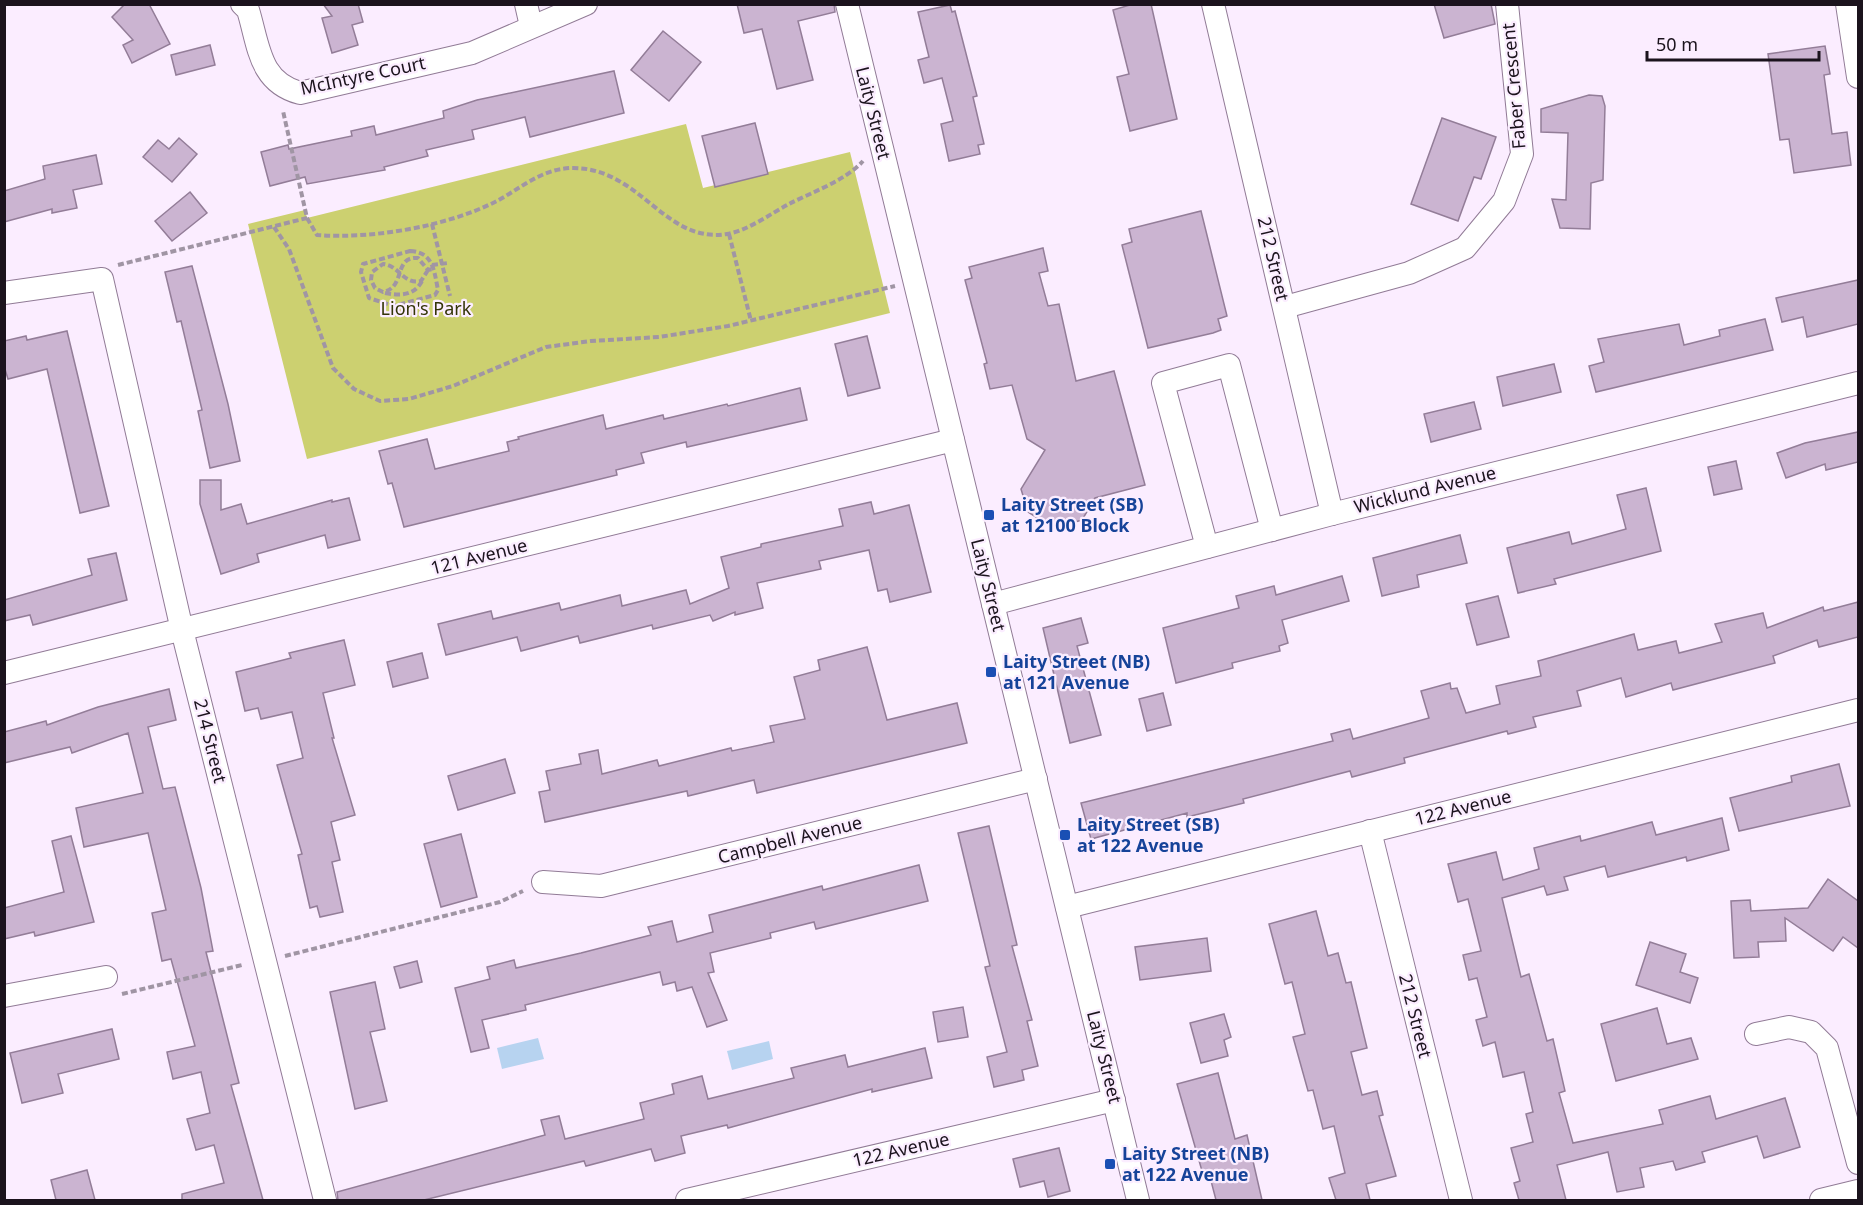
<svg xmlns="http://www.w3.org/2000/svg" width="1863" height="1205" font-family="'Noto Sans',sans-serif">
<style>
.green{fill:#ccd070}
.water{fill:#b7d3f0}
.building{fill:#cbb4d1;stroke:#937d98;stroke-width:1.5}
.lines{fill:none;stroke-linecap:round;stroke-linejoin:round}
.minor-casing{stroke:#917b96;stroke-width:24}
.path{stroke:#a095a4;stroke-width:4;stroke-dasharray:6 3;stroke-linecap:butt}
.minor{stroke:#fff;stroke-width:22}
.transit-dot{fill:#1a4fb4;stroke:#fbedff;stroke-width:2}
.labels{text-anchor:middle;stroke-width:4.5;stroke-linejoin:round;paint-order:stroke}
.street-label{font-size:18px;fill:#1b131d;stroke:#fbedff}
.park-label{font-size:18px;fill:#333407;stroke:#fbedff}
.transit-label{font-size:18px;font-weight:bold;fill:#164399;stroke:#fbedff;text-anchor:start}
</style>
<rect width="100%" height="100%" fill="#fbedff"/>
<path class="green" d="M686,124l17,64 147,-36 40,161 -583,146 -59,-235 57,-14 2,8z"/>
<g class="water">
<path d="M538,1038l6,21 -42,10 -5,-21z"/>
<path d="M769,1041l4,18 -41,11 -5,-19z"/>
</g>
<g class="building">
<path d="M125,4h24l21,40 -38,19 -9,-18 10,-5 -21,-23z"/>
<path d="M323,4h35l5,18 -11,3 6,20 -26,8 -10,-35 10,-2z"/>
<path d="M737,4h97l1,8 -37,9 15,59 -36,9 -15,-60 -18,4z"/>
<path d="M1133,4h18l26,115 -47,12 -13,-54 12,-3 -16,-64z"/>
<path d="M1434,4h57l4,20 -51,14z"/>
<path d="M950,5l2,7 3,-1 22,85 -4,1 11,47 -6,1 2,9 -31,7 -8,-37 12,-3 -11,-43 -18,5 -6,-23 11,-3 -11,-45z"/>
<path d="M663,31l38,31 -32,39 -38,-31z"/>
<path d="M210,45l5,20 -39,10 -5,-20z"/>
<path d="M1825,46l5,28 -6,1 8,59 15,-2 4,33 -57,8 -5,-34 -9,1 -12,-86z"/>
<path d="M614,71l10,42 -94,24 -5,-20 -53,13 2,9 -48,11 2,6 -44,11 1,3 -78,14 -2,-7 -35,9 -9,-34 27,-7 1,4 63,-13 -1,-5 23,-5 2,9 68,-17 -1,-7 34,-11z"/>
<path d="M1589,95l13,1 3,10 -2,74 -12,3 -1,46 -30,-1 -8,-29 14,1 2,-67 -27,-1v-23z"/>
<path d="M1442,118l54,19 -15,42 -7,-2 -16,44 -47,-17z"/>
<path d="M755,123l13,51 -53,13 -13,-51z"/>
<path d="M179,138l18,16 -25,28 -29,-25 15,-17 11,9z"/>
<path d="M96,155l6,29 -29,6 4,18 -25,5v-4l-48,13v-31l41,-12 -2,-13z"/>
<path d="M190,192l17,21 -35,28 -17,-20z"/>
<path d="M1201,211l26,105 -9,3 3,11 -8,3 -65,15 -26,-103 10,-3 -3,-13z"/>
<path d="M1043,248l5,23 -9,2 9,33 11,-2 17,77 38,-10 31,114 -50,13 -13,22 -29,8 -25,-16 -7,-23 24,-39 -18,-11 -15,-54 -22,4 -6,-25 3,-1 -22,-83 7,-2 -3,-11z"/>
<path d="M192,266l36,138 12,57 -30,7 -12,-57 4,-1 -21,-89 -4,1 -12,-50z"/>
<path d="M1858,280v44l-51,13 -4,-20 -21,5 -6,-24z"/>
<path d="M1765,319l8,31 -177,42 -7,-26 15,-4 -6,-23 81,-15 5,21 36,-9 -1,-6z"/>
<path d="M67,331l42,175 -29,7 -33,-144 -39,10 -4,-13v-25l22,-5 1,4z"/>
<path d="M867,336l13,52 -32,8 -13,-52z"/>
<path d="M1554,364l7,28 -58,14 -6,-29z"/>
<path d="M800,388l7,32 -120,27 -1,-5 -45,11 3,10 -28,7 1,5 -213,52 -12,-44 -4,1 -9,-33 48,-12 8,30 74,-18 -2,-9 12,-3 -1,-2 85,-22 3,14 57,-14 1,4 63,-15 1,2z"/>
<path d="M1474,402l7,27 -50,13 -7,-28z"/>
<path d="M1858,432v30l-32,8 -1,-6 -39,14 -9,-25 28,-10z"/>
<path d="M1736,461l6,28 -28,6 -6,-28z"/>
<path d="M200,480h21v30l20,-6 6,20 85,-24v2l17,-4 11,42 -32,8 -3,-13 -68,19 2,8 -38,12 -21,-70z"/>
<path d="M1646,488l15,63 -107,28 2,5 -38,9 -11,-45 62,-16 3,12 54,-15 -9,-34z"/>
<path d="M871,502l3,12 35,-9 22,87 -41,10 -3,-13 -9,2 -9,-41 -50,11 2,8 -64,14 6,25 -28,7v-3l-22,9 -3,-6 -57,14 -1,-4 -72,18 -2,-7 -57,15 -4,-14 -71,18 -8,-31 53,-13 2,8 66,-16 2,7 59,-15 2,11 64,-16 4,14 39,-16 -8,-31 40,-10v-3l82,-18 -4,-17z"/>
<path d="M1460,535l7,28 -50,12 2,12 -37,9 -9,-38z"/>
<path d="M116,553l11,47 -94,25 -3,-10 -26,6v-21l88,-25 -4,-16z"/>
<path d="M1342,576l7,25 -67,19 6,23 -9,3 1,5 -48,12 1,5 -57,15 -13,-55 76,-20 -3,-12 38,-10 2,9z"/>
<path d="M1498,596l11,41 -32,8 -11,-41z"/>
<path d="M1858,602v35l-39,10 -2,-7 -44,16 2,7 -102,27 -2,-7 -45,14 -5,-19 -44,13 4,15 -48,11 3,10 -28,7 -1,-3 -103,27 1,5 -53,14 -2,-6 -107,28 1,4 -57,14v-4l-96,26 -10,-36 252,-62 -2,-7 19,-5 3,10 76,-21 -8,-27 29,-8 1,6 6,-1 9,25 34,-9 -4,-18 45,-10 -3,-15 96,-27 4,16 38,-9 3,12 43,-11 -7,-18 48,-11 4,15 56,-21 1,4z"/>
<path d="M1081,618l7,25 -11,3 24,89 -31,8 -27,-115z"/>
<path d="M344,640l11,45 -32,8 11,45h-2l23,77 -24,7 9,38 -8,2 11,50 -23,5 -3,-11 -7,2 -12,-53 4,-1 -25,-89 26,-7 -11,-46 -31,7 -3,-11 -13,3 -9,-39 55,-14 -2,-5z"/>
<path d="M867,647l20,73 70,-17 10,40 -210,50 -3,-13 -66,16 -1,-5 -142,31 -6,-30 11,-2 -4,-19 35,-7 -2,-10 19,-4 4,24 55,-14 2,6 72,-18 1,3 42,-9 -4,-16 35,-7 -11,-42 26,-7 -2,-10z"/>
<path d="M422,653l6,25 -35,9 -6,-25z"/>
<path d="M169,689l7,31 -28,7 15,62 12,-2 26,101 12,63 -7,1 33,131 -8,2 32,115h-81v-6l42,-11 -10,-38 -18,5 -9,-31 23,-6 -9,-41 -28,7 -5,-22 -1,-5 28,-6 -24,-87 -9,2 -10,-48 14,-3 -18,-77 -64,14 -8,-39 67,-15 -15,-60 -56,20 -2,-6 -66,16v-31l42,-11 1,4 51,-18z"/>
<path d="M1163,693l8,32 -24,6 -8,-32z"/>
<path d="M505,759l10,34 -57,17 -10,-34z"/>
<path d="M1839,764l11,42 -111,25 -9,-33 62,-16 -1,-6z"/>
<path d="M1722,818l7,32 -42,11 -1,-4 -78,20 -3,-11 -41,11 4,13 -21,5 -3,-9 -42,12 19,79 8,-3 18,67 6,-2 12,52 -6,2 14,50 90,-19 -4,-14 51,-14 6,23 69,-21 15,49 -36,11 -7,-22 -55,16 3,10 -29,8 -3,-9 -33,7 4,19 -27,5 -9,-40 -51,13 9,35h-47l-5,-17 6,-2 -9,-33 22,-6 -7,-28 7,-2 -9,-40 -21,5 -8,-35 -12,4 -7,-26 11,-3 -10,-39 -8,2 -6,-25 18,-4 -13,-52 -10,3 -10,-38 48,-12 7,28 36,-11 -5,-21 46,-12 1,5 71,-19 4,13z"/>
<path d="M989,826l28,119 -5,1 20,74 -5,1 11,45 -16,4 2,10 -30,7 -7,-30 20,-5 -22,-85 5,-1 -32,-133z"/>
<path d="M461,834l16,63 -36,10 -17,-63z"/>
<path d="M71,836l23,86 -59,14 -1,-4 -30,7v-31l60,-16 -12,-51z"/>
<path d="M919,865l9,36 -112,28 -2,-7 -44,11 1,5 -61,15 4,19 -6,1 19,47 -20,7 -15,-40 -15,4 -2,-9 -12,3 -3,-13 -135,33 1,5 -44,10 7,28 -18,4 -16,-64 35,-9 -3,-12 27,-7 2,8 65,-15 70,-18 -3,-8 24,-6 5,21 36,-10 -4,-17 113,-29 1,4z"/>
<path d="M1828,879l30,22v47l-15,-11 -10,14 -48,-33 1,23 -28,1 1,15 -25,1 -3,-57 19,-1 1,11 57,-3z"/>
<path d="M1316,911l12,45 10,-3 8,30 5,-1 16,66 -16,4 11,43 15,-4 6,24 -4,1 17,60 -30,8 4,16h-34l-7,-22 16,-5 -11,-47 -11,3 -10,-39 -5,1 -15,-54 12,-3 -13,-52 -7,2 -16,-60z"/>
<path d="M1207,938l4,33 -71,9 -5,-33z"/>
<path d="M1650,942l36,12 -6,18 18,6 -8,25 -54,-18z"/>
<path d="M417,961l5,21 -22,6 -6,-21z"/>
<path d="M375,982l10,47 -15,3 17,69 -32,8 -25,-117z"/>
<path d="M963,1007l5,30 -30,5 -5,-30z"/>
<path d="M1657,1008l10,36 24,-6 7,21 -82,22 -15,-57z"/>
<path d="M1224,1014l7,23 -7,3 4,16 -27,7 -11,-40z"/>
<path d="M112,1029l7,30 -61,15 5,19 -41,10 -12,-50z"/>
<path d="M925,1048l7,30 -60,14v-3l-144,39 -1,-3 -46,11 4,17 -30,8 -4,-12 -65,17 -2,-5 -160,39h-86l-1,-8 208,-57 -4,-15 18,-4 6,23 79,-20 -4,-16 34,-9 -2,-10 30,-8 6,23 86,-21 -3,-10 54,-13 3,12z"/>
<path d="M1218,1073l17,66 12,-4 15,65h-46l-6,-23 -6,1 -27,-94z"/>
<path d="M1059,1148l11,43 -22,6 -4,-16 -24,6 -7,-28z"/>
<path d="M87,1170l8,30h-39l-5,-20z"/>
</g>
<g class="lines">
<g class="minor-casing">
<g id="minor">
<path d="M242,4l6,6c11,36 11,72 52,83l172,-40 114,-49"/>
<path d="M526,4l5,22"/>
<path d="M847,4l291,1196"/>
<path d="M1213,4l119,510"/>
<path d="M1847,4l11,73"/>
<path d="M4,293l98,-14 80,351 143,570"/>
<path d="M1285,307l124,-34 56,-25 39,-47 18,-47 -15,-150"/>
<path d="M1207,547l-44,-164 66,-18 43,165"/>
<path d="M993,604l339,-90 526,-131"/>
<path d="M4,673l949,-233"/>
<path d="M1370,831l91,369"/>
<path d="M543,882l58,4 435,-107"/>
<path d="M1067,907l791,-197"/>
<path d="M4,996l102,-19"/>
<path d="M1756,1034l33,-7 22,5 16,16 31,115"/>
<path d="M687,1200l427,-100"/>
<path d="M1821,1200l37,-9"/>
</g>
</g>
<g class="path">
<path d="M307,218l10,17c56,4 127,-8 178,-33 25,-13 47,-34 78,-34 68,0 91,76 154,66 20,-3 43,-20 62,-30 23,-12 56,-23 74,-43"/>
<path d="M432,224l18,72"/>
<path d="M274,227l15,22 44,119 21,21 26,12 29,-2 44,-13 93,-39 45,-6 68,-4 69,-11 167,-40"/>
<path d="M729,234l22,87"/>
<path d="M410,251c23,1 24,19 28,39l-3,5 -41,11 -25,-8 -8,-26 2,-8z"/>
<path d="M118,265l189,-47 -24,-107"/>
<path d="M432,265l16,-2"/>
<path d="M428,270l-7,11c-18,4 -22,-16 -38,-17l-11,8 -1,8 4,8 8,4c23,-4 10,-36 35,-34l10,12 5,-1"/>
<path d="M385,293c15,3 29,3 37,-12"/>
<path d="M285,956l215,-54 23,-11"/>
<path d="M122,994l120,-29"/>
</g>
<use href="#minor" class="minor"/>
</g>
<g class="transit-dot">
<rect x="983" y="509" width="12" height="12" rx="3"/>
<rect x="985" y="666" width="12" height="12" rx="3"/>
<rect x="1059" y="829" width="12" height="12" rx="3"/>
<rect x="1104" y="1158" width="12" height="12" rx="3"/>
</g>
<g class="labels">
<g class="street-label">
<text transform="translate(363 76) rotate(-12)" y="6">McIntyre Court</text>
<text transform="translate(1514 86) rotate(-95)" y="6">Faber Crescent</text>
<text transform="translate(873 113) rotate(76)" y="6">Laity Street</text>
<text transform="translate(1273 259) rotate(77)" y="6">212 Street</text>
<text transform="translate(1425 490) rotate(-14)" y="6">Wicklund Avenue</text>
<text transform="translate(479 557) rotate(-14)" y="6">121 Avenue</text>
<text transform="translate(988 585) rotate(76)" y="6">Laity Street</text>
<text transform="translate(210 741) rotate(76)" y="6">214 Street</text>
<text transform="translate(1463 808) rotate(-14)" y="6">122 Avenue</text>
<text transform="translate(790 840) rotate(-14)" y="6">Campbell Avenue</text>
<text transform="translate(1415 1016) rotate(76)" y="6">212 Street</text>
<text transform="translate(1104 1057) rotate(76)" y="6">Laity Street</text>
<text transform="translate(901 1150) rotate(-13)" y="6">122 Avenue</text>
</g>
<g class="park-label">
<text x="426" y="315">Lion's Park</text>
</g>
<g class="transit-label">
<text x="1001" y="511">Laity Street (SB)<tspan x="1001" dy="21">at 12100 Block</tspan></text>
<text x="1003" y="668">Laity Street (NB)<tspan x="1003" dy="21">at 121 Avenue</tspan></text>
<text x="1077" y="831">Laity Street (SB)<tspan x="1077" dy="21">at 122 Avenue</tspan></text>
<text x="1122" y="1160">Laity Street (NB)<tspan x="1122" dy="21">at 122 Avenue</tspan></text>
</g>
</g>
<rect width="1863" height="1205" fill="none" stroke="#1b131d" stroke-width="12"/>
<path d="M1647 51v9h172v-9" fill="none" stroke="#1b131d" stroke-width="3"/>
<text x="1656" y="51" font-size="18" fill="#1b131d" stroke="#fbedff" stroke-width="4.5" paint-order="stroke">50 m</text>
</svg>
